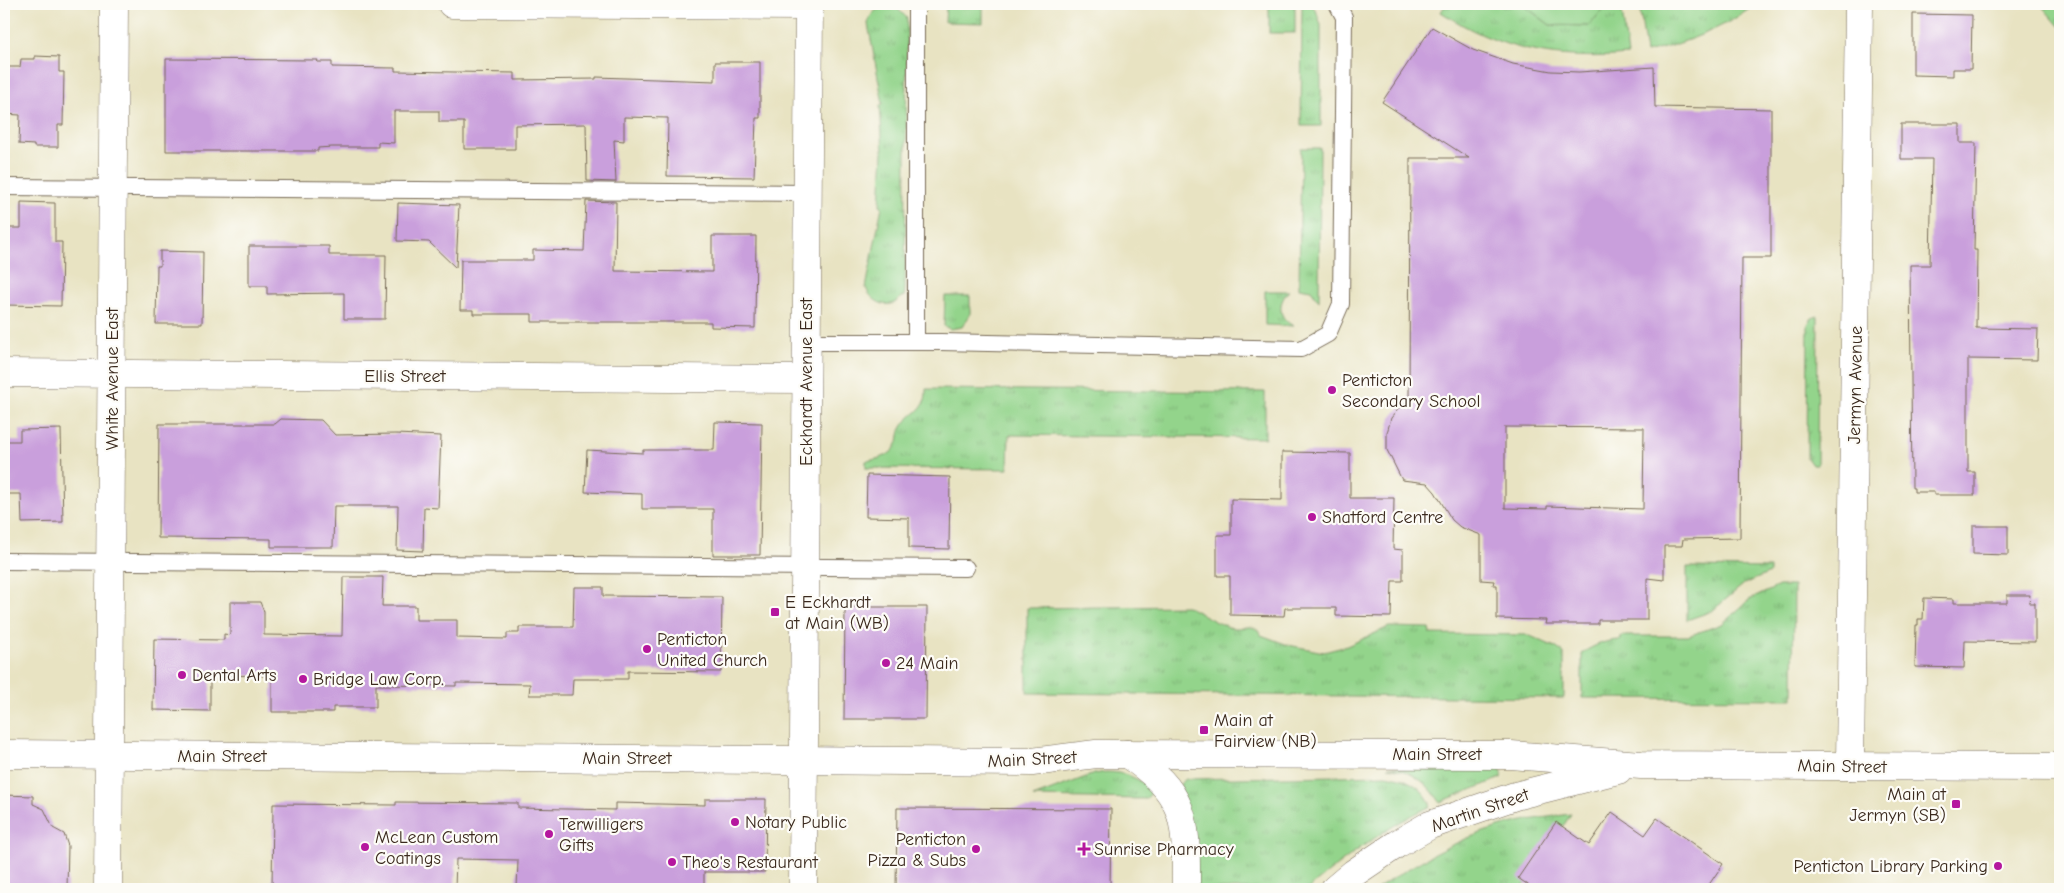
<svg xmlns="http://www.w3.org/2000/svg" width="2064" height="893" font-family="'Comic Neue',sans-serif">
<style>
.grass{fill:url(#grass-tufts);stroke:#677f54}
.pitch{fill:#93d48b;stroke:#677f54}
.building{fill:#c99fdc;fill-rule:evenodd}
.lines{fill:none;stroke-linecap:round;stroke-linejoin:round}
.service-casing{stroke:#786b57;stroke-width:18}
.minor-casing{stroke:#786b57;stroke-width:29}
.tertiary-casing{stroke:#786b57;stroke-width:29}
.secondary-casing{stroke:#786b57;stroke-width:29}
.service{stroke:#fff;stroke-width:16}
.minor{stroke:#fff;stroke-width:28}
.tertiary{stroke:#fff;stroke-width:28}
.secondary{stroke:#fff;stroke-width:28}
.poi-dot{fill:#b5179e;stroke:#fdfcf7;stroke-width:2}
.labels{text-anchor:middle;stroke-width:4.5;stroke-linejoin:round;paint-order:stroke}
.street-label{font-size:18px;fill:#3b2a1e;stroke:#fdfcf7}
.poi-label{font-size:18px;fill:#3b2a1e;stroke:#fdfcf7;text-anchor:start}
</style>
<defs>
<pattern id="grass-tufts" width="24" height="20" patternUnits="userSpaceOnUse" patternTransform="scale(1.25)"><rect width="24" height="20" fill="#93d48b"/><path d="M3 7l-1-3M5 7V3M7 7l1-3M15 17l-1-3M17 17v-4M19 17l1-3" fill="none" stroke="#80b678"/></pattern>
</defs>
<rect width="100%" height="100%" fill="#fdfcf7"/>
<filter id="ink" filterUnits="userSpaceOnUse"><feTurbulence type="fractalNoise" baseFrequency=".02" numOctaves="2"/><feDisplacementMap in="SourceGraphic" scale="10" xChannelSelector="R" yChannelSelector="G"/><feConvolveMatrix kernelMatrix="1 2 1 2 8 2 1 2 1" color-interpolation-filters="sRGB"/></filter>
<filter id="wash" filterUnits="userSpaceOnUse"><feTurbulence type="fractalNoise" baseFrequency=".0096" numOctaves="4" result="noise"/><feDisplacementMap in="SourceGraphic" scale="20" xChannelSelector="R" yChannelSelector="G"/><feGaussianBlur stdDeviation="1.12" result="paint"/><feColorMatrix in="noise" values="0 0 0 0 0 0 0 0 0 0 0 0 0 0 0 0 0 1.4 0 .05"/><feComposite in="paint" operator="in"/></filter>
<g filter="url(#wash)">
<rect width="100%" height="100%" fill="#e8e3c2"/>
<g class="grass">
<path d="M946,4h37v19l-38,-1z"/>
<rect x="1269" y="4" width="26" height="29"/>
<path d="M1302,4h8l6,6 5,15v101h-20z"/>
<path d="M1446,4h76l28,21 39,1 18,-22h14l7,51c-70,6 -128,-4 -187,-43z"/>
<path d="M1639,4h117c-32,25 -72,39 -110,49z"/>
<path d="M2040,4h20v23z"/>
<path d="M884,6l13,2 10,10 -2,270 -1,9 -2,-1c-11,16 -30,7 -36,-8l16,-82 -2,-1 3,-53 -3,-47 3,-1 -15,-80c2,-10 7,-14 16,-18z"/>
<path d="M1301,148h19l-1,153 -8,-11 -12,-2z"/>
<path d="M1265,291h24c-12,11 -11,28 5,35l-29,-1z"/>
<path d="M945,296h25v19l-8,12 -12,2 -6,-3z"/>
<path d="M1818,316l-1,149h-5l-5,-7 1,-134 4,-6z"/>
<path d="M926,389l339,3v46l-256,-3 -1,34 -142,-1v-7c13,-2 27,-5 32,-19 1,-5 1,-11 4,-15 9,-16 25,-15 24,-38z"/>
<path d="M1687,567l83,1v5l-26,11 -32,27 -25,9z"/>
<path d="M1779,586h15l-1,113 -211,-1v-45c13,-8 24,-13 39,-13v-4h67l34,-12 27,-24z"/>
<path d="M1186,606c11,5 37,21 47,22 11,1 22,-6 28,7l27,10 36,7 23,-6 42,-19 40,1 1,6 98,1 27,12 9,6v45l-537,-5v-85z"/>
<path d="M1388,767l112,1 2,4 -1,6 -61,24c-13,-20 -28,-31 -52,-35z"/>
<path d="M1106,772c19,0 33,6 47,19l-7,8 -113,-2 61,-23z"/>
<path d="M1385,775c19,2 39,11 46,31 -45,21 -85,51 -123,83h-111l-17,-105 6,-5z"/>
<path d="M1571,814l-49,75h-145c38,-26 78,-49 122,-62 23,-7 48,-10 72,-13z"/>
</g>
<path class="pitch" d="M1522,4h85l-18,22 -39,-1z"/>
<g id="blocks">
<g class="building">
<path d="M1913,14l59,1 -1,54h-18v7l-40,-1z"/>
<path d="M1432,27l41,23 40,14 38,7 28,1 75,-5 1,40 116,2v149h-29l-2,280 -57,1 -1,7h-18v34l-17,-2v42h-49v4h-53l1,-4 -49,-1v-34h-4l1,-4 -13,-1v-45l-21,-8 -8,-7 -17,-28 -8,-9 -25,-3 -15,-30v-17l4,-15 9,-11 9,-6 1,-243h59l-87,-56zM1505,427l139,1 -1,81 -96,-3v3l-42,-1z"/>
<path d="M35,56l24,1v15h5l-1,53h-5v22h-24v-2l-15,-1 1,-29 -16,-1v-47h16l1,-8h14z"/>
<path d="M166,59l152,1 -1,2h15v5l63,1v3l120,2v7l81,-1v-2l119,4v-19h45v56h-4l-2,59 -87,-1 1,-58 -44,-1v24l-10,-1 2,42 -29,-1 -1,-57 -71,1v24h-51v-27h-25v-11h-45v32l-16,-1v5h-46l-14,1v3h-152z"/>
<path d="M1901,124h59v19h16l-2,107h3l-1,78 62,1 -1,31 -69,-1v113h7v23h-41v-3h-20v-4h-2l-2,-223h20l2,-106h-31z"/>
<path d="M586,201l30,1 -1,69 97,1v-36h44l-1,92 -44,-1v-5h-179v-8h-59v-4h-13l1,-50h72v-10l51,1z"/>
<path d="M21,202l34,1v39h7l-1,64 -57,-1v-77h17z"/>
<path d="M398,203l61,2 -3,63 -27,-26 -32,-1z"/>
<path d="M249,246h80v9h57l-1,64h-41v-26l-77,1v-8h-18z"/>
<path d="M160,251l43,1 -1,72h-46l1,-58h3z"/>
<path d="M281,419l40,1 14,15 61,-1 45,2 -3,72 -14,-1 -1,44 -26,-1 1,-44h-64l-1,41h-62v-8l-113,-1 1,-114h116z"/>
<path d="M715,422l47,1 -2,132h-47v-46h-71v-15l-57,-2 2,-42 56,3v-3h71z"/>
<path d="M61,429l2,93 -41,1 -1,-29h-17v-53h16v-11z"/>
<path d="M1282,452l68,1v45h44l-1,51 10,1v31h-11l-1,36 -55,-1v-8h-51l-1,8 -54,-1v-39h-13v-41h14v-36l51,1z"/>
<path d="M867,475l83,2 -1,72 -40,-1v-30l-43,-1z"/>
<path d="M1973,526h35v29l-35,-1z"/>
<path d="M343,577h40l-1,29h34v14h41v18l50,1v-6h12v-6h54l1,-40h29v9l119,1 -1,75 -93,-1v8h-55l-1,16h-43l1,-11 -74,-1v3l-80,-1v22h-43v5h-61v-36l-62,-1v36l-57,-1 1,-71 70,1v-6l6,1v-33h30l4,10v23l78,1z"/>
<path d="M2007,595h23l-1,8h6v39l-70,-1 -1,27 -49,-1 1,-42h2v-6h5l1,-21 30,1v4h53z"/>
<path d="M845,607h82l-1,112h-82z"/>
<path d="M4,795l29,1v8l11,5 9,19 11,6 4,12 -1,43h-63z"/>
<path d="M705,799h61l-1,73h-61v17h-187l1,-29 -62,-1 -1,30h-183l1,-85 123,1v-3l122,1v5l97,2v-7l90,2z"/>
<path d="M897,808l214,1 -1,80h-214z"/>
<path d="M1612,812l33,23 12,-17 66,46 -17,25h-172l-16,-11 38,-56 33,23z"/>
</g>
</g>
</g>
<g filter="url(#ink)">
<use href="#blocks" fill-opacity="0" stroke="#786b57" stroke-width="1"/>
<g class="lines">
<g class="service-casing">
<g id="service">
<path d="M4,187l803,6"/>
<path d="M806,342h134l361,7 27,-15 13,-30 3,-287 -7,-13"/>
<path d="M916,342v-338"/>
<path d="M4,561l962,7"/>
</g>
</g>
<g class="minor-casing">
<g id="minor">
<path d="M452,4l356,2"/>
<path d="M4,373l802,6"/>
<path d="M1850,766l9,-762"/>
<path d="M108,889l6,-885"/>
</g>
</g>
<g class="tertiary-casing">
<path id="tertiary" d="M1127,754c62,41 59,67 59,135"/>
</g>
<g class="secondary-casing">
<g id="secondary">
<path d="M4,754l1028,8 64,-8 415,1 130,10 419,2"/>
<path d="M803,889l6,-885"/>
<path d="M1335,889l19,-16 43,-29 33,-19 85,-29 103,-26"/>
</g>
</g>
<use href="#service" class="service"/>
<use href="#minor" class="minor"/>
<use href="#tertiary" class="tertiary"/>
<use href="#secondary" class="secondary"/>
</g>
</g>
<g class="poi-dot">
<circle cx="1332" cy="390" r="5"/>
<circle cx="1312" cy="517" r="5"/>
<rect x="770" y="607" width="10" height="10" rx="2.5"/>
<circle cx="647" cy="649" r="5"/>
<circle cx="886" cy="663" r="5"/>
<circle cx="182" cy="675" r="5"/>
<circle cx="303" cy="679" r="5"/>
<rect x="1199" y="725" width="10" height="10" rx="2.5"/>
<rect x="1951" y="799" width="10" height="10" rx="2.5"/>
<circle cx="735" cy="822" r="5"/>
<circle cx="549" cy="834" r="5"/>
<circle cx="365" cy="847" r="5"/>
<circle cx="976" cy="849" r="5"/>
<path d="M1081.5 841.5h5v5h5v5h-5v5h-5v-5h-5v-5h5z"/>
<circle cx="672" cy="862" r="5"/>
<circle cx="1998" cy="866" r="5"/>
</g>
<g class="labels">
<g class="street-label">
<text x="405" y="382">Ellis Street</text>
<text transform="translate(112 379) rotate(-90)" y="6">White Avenue East</text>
<text transform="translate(806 382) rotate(-90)" y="6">Eckhardt Avenue East</text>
<text transform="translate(1855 385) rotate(-89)" y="6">Jermyn Avenue</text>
<text x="1437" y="760">Main Street</text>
<text x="222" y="762">Main Street</text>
<text x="627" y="764">Main Street</text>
<text transform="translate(1032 759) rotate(-3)" y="6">Main Street</text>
<text transform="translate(1842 766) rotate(1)" y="6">Main Street</text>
<text transform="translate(1480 810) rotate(-19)" y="6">Martin Street</text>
</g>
<g class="poi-label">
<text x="1342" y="386">Penticton<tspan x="1342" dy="21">Secondary School</tspan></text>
<text x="1322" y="523">Shatford Centre</text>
<text x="785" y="608">E Eckhardt<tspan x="785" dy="21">at Main (WB)</tspan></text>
<text x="657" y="645">Penticton<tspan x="657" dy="21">United Church</tspan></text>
<text x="896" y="669">24 Main</text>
<text x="192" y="681">Dental Arts</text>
<text x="313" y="685">Bridge Law Corp.</text>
<text x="1214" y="726">Main at<tspan x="1214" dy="21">Fairview (NB)</tspan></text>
<text x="1946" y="800" text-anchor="end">Main at<tspan x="1946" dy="21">Jermyn (SB)</tspan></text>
<text x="745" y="828">Notary Public</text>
<text x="559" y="830">Terwilligers<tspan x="559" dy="21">Gifts</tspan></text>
<text x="375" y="843">McLean Custom<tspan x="375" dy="21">Coatings</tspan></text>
<text x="966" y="845" text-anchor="end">Penticton<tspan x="966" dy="21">Pizza &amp; Subs</tspan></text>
<text x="1094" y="855">Sunrise Pharmacy</text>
<text x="682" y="868">Theo's Restaurant</text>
<text x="1988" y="872" text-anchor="end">Penticton Library Parking</text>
</g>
</g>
<rect width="2064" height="893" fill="none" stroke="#fdfcf7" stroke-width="20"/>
</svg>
